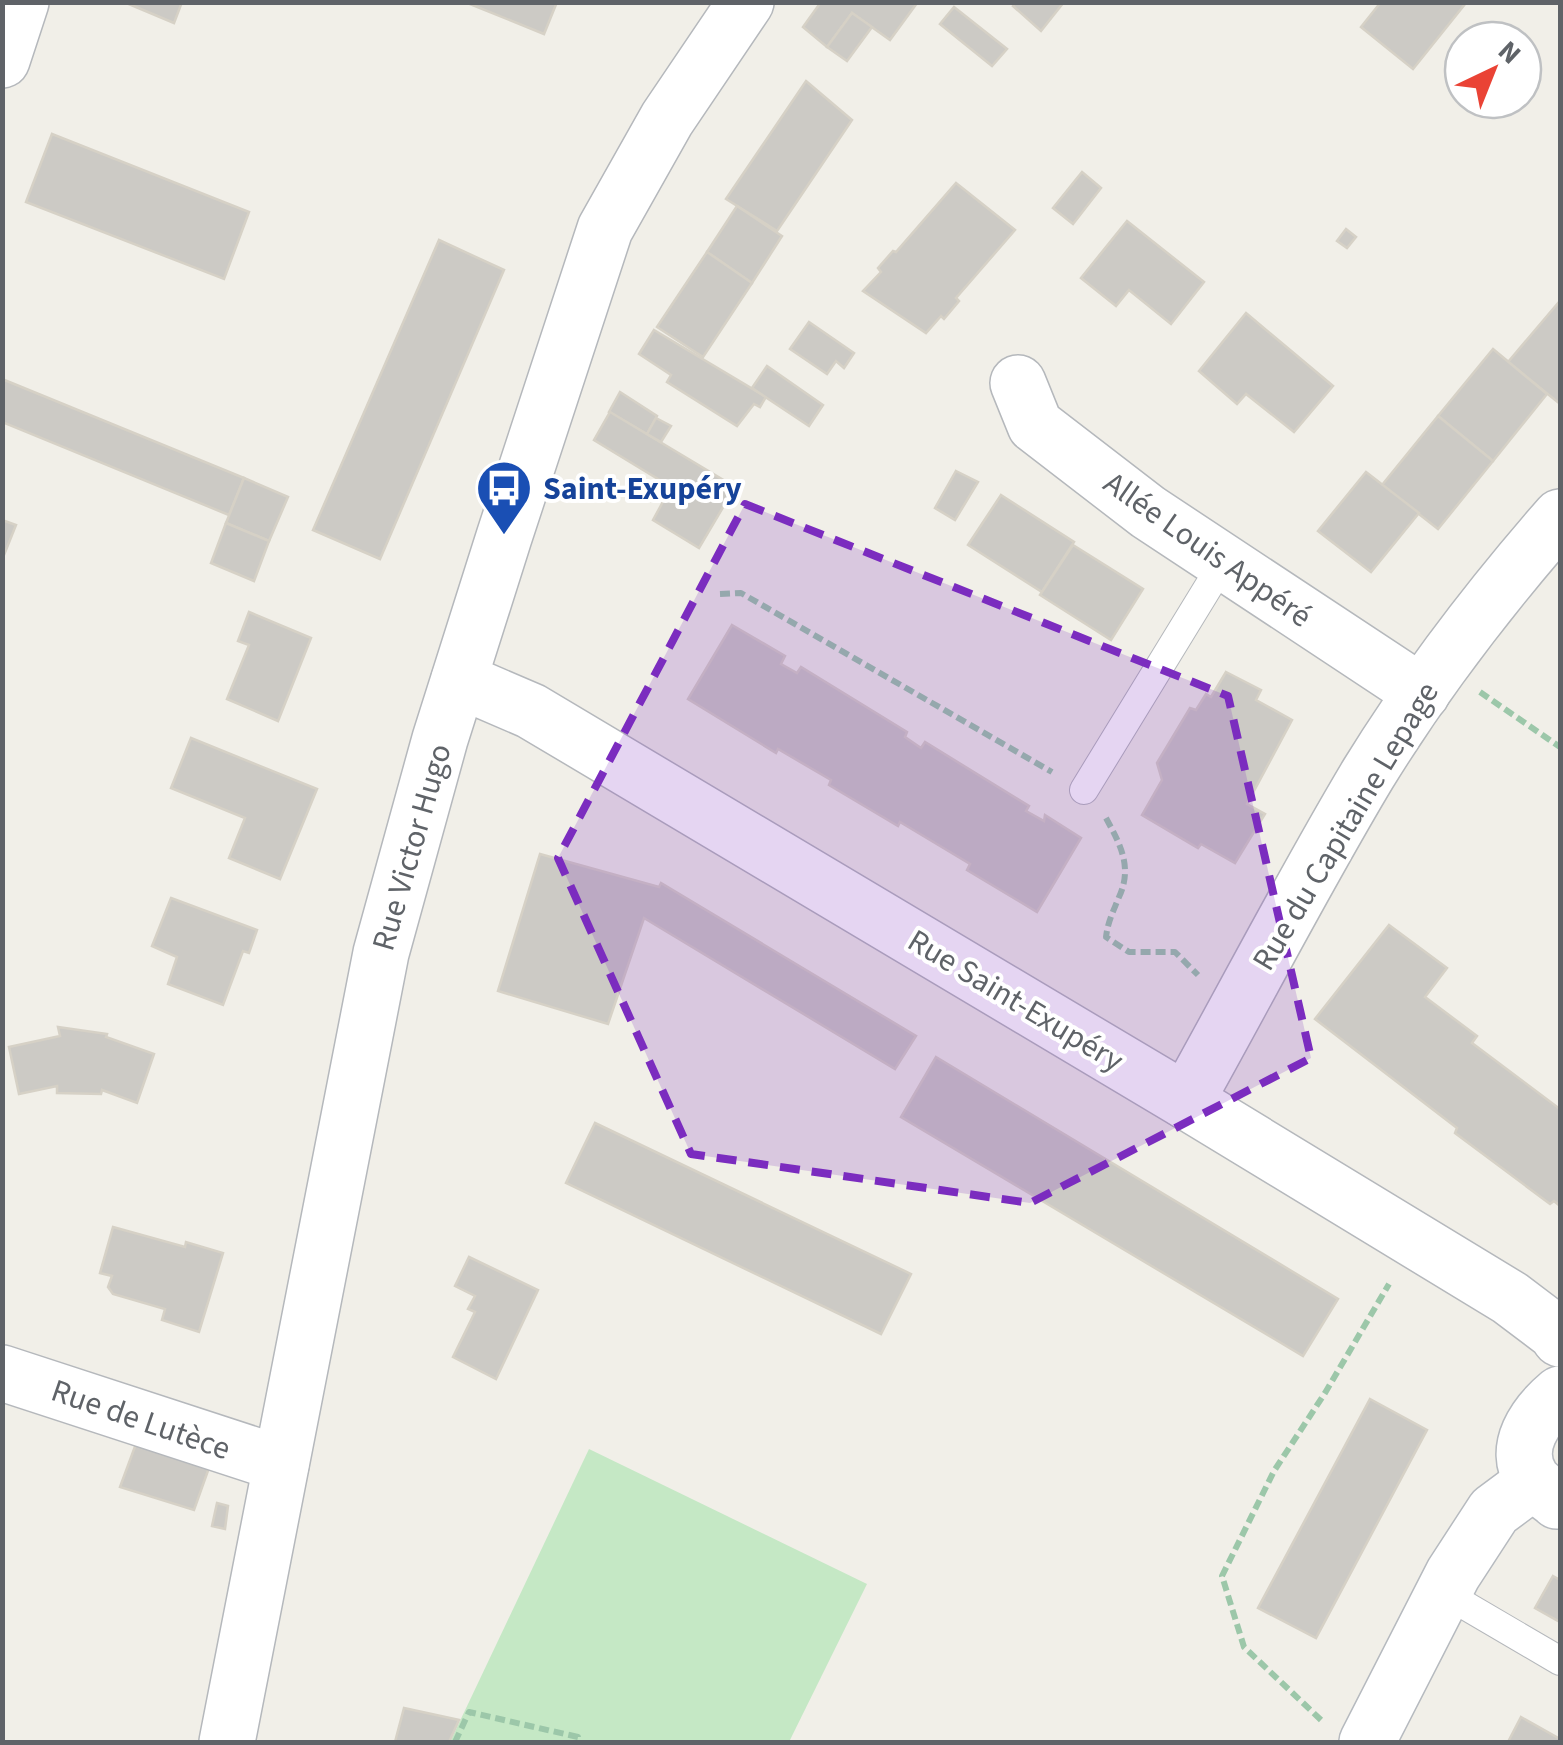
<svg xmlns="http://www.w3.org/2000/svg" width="1563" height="1745" font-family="'Source Sans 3',sans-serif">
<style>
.green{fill:#c5e8c5}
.building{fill:#cccac5;stroke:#d6d1c6;stroke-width:2.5}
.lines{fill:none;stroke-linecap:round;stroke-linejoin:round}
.lane-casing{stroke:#b5b8bc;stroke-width:30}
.street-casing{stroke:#b5b8bc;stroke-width:58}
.secondary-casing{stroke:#b6babf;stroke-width:58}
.path{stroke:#9cc7a9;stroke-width:6;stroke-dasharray:10 5;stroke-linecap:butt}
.lane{stroke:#fff;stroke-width:28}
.street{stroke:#fff;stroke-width:55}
.secondary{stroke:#fff;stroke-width:55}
.marked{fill:#7b2cbf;fill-opacity:0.2;stroke:#7b2cbf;stroke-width:8;stroke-dasharray:20 12;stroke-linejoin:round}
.labels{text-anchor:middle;stroke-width:8;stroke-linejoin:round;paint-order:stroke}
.transit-label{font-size:32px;font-weight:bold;fill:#164399;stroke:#fff;text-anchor:start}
.street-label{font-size:32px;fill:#5f6368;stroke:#fff}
</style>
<rect width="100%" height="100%" fill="#f1efe8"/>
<path class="green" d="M589,1449l278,135 -78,158h-339z"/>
<g class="building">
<path d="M124,2h58l-8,21z"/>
<path d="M465,2h92l-13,32z"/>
<path d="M821,2h96v1l-27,37 -38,-27 -25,34 -24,-20z"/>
<path d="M1016,2h48l-23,29 -28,-25z"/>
<path d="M1381,2h82l2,2 -52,65 -52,-42z"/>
<path d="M954,7l53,42 -15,17 -52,-42z"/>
<path d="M852,13l20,14 -25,34 -20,-14z"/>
<path d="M806,81l46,39 -75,111 -51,-32z"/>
<path d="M52,134l197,78 -25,67 -198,-77z"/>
<path d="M1082,172l19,16 -28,36 -20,-16z"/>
<path d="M956,183l59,47 -59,68 3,3 -15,18 -3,-3 -15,17 -63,-42 18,-19 -3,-4 15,-17 3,1z"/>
<path d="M737,206l45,30 -30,47 -45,-31z"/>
<path d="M1127,221l77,61 -33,42 -42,-34 -13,16 -35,-28z"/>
<path d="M1346,229l10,8 -9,11 -10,-7z"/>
<path d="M439,240l65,30 -124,289 -67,-29z"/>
<path d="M707,252l45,31 -49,74 -46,-30z"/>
<path d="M1558,303l2,2v99l-52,-42z"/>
<path d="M1246,313l87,73 -39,46 -48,-38 -9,10 -38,-33z"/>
<path d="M809,322l45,31 -10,15 -8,-7 -9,13 -37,-25z"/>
<path d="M654,330l112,67 -6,10 -6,-3 -17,22 -70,-44 4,-7 -32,-21z"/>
<path d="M1493,349l54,45 -54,67 -55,-45z"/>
<path d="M767,366l56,39 -14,21 -57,-38z"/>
<path d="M2,379l242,99 -15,37 -227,-93z"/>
<path d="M620,392l37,24 -10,18 -38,-22z"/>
<path d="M610,412l125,75 -36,61 -46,-28 18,-33 -77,-47z"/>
<path d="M1438,416l55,45 -55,68 -56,-44z"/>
<path d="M656,418l15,8 -10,16 -14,-8z"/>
<path d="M956,471l22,11 -23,38 -20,-12z"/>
<path d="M1366,472l53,41 -48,59 -53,-41z"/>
<path d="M244,478l44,19 -19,44 -43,-18z"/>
<path d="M1001,495l73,47 -32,50 -74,-47z"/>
<path d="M2,520l14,5 -14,35z"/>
<path d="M226,523l43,18 -15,40 -43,-18z"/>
<path d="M1073,545l70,44 -32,51 -71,-45z"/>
<path d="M249,612l62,26 -33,83 -51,-22 22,-54 -11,-4z"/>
<path d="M732,625l53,31 -4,8 16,9 4,-6 106,65 -2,5 16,11 4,-6 104,64 -3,5 18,10 1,-6 36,23 -44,74 -70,-42 3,-6 -70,-42 -2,4 -69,-41 2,-5 -53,-31 -2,4 -88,-54z"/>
<path d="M1226,672l35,18 -5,10 36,20 -45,84 18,10 -30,49 -34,-19 -3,4 -56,-33 20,-35 -5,-17 33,-55 6,2 10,-16 5,3z"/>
<path d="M191,738l126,51 -37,90 -51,-21 16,-40 -74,-30z"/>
<path d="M540,854l119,33 2,-4 255,153 -21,33 -251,-151 -36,106 -110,-33z"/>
<path d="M171,898l86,32 -8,23 -6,-2 -20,54 -55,-21 9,-27 -25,-11z"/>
<path d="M1389,925l58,43 -22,29 52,39 -5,7 88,66v97l-6,-5 -4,3 -95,-71 2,-5 -142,-109z"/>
<path d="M58,1027l49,7 -1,3 48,17 -17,49 -35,-13 -1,4 -44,-1v-7l-38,8 -10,-47 51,-11z"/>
<path d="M936,1057l402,242 -35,57 -402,-239z"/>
<path d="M595,1123l316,151 -30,60 -315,-151z"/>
<path d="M113,1227l72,20 1,-5 37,11 -24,79 -37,-12 3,-11 -52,-15 -5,-7 4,-11 -12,-3z"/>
<path d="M469,1257l69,33 -42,89 -43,-22 22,-45 -7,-3 7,-13 -20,-10z"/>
<path d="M1370,1399l57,31 -111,208 -58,-30z"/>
<path d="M137,1441l73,24 -16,45 -74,-23z"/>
<path d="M217,1503l11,3 -3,23 -13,-3z"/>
<path d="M1553,1576l7,4v42l-25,-14z"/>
<path d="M404,1708l55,12 -10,22h-54z"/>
<path d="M1521,1717l39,22v3h-52z"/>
</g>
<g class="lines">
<g class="lane-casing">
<g id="lane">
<path d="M1084,790l139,-227"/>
<path d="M1444,1593l116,68"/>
</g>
</g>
<g class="street-casing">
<g id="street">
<path d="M2,60l19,-58"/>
<path d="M1018,383l17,42 113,87 274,181"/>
<path d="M459,680l72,31 655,390 324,197 45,34 5,7"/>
<path d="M1186,1101c61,-109 118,-220 182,-327 56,-91 122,-177 192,-257"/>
<path d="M2,1373l279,91"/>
<path d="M227,1742l154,-789 59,-214 64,-202 101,-308 62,-110 79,-117"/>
</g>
</g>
<g class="secondary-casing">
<g id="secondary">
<path d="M1560,1394c-24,20 -49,54 -28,85 6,8 17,15 25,22h3"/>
<path d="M1367,1742l86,-168 41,-63 39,-29"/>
</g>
</g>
<g class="path">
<path d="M720,594l21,-1 311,179"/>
<path d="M1480,692l80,55"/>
<path d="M1106,818c14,26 27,49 13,79 -6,15 -11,24 -13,40l23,15h46l23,23"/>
<path d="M1321,1720l-77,-73 -22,-71 52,-105 51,-78 64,-109"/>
<path d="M455,1742l14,-30 109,25v5"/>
</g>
<use href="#lane" class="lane"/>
<use href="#street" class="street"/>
<use href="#secondary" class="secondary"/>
</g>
<path class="marked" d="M745,504l483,192 83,362 -281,145 -339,-49 -133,-296z"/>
<defs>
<g id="bus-pin" transform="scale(2.875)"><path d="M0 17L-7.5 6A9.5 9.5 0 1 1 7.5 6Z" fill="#1a4fb4" stroke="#fff"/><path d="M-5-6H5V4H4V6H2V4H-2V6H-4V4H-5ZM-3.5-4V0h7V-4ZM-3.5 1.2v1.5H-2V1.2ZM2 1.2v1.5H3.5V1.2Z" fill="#fff"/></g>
</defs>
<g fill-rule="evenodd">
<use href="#bus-pin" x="504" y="488"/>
</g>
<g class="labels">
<g class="transit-label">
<text x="543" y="499">Saint-Exupéry</text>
</g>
<g class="street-label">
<text transform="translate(1208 549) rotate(35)" y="11">Allée Louis Appéré</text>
<text transform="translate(1345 826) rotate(-59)" y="11">Rue du Capitaine Lepage</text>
<text transform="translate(411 847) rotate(-74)" y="11">Rue Victor Hugo</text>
<text transform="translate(1016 1000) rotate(31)" y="11">Rue Saint-Exupéry</text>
<text transform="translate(141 1419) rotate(19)" y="11">Rue de Lutèce</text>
</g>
</g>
<rect width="1563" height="1745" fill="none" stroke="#5f6368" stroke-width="10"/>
<g transform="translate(1493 70) rotate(43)"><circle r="48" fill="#ffffff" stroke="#bfc1c3" stroke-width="2.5"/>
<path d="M0-8L18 38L0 25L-18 38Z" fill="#ea4335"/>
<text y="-15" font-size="28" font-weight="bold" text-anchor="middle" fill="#5f6368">N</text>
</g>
</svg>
